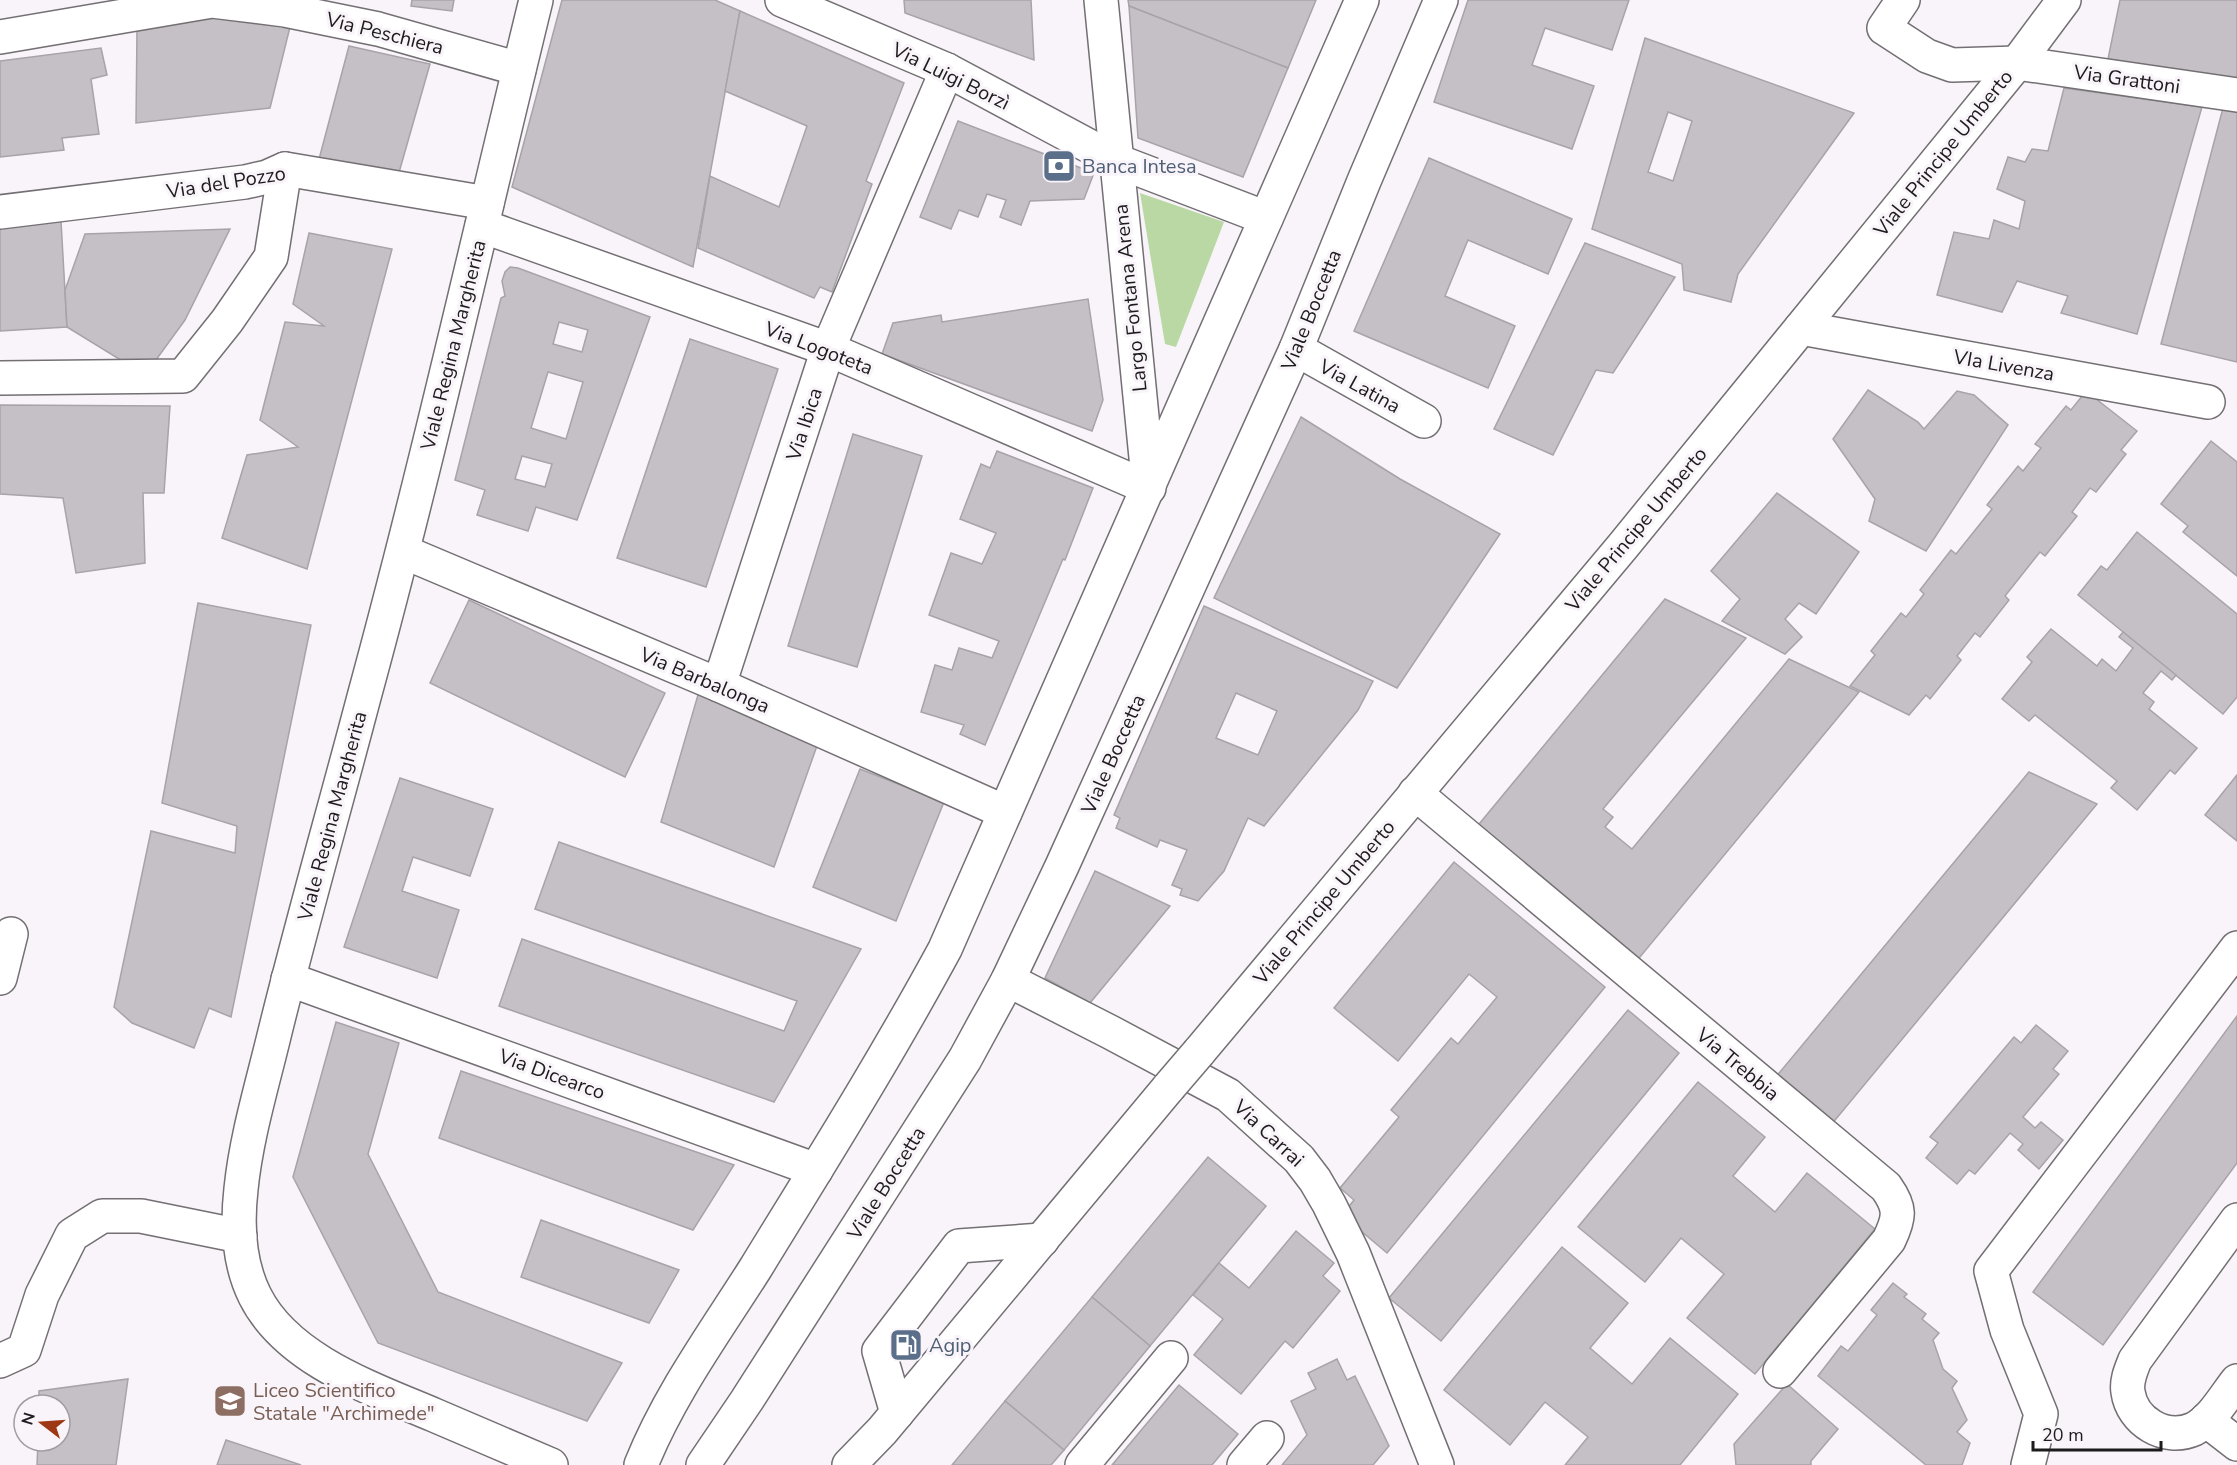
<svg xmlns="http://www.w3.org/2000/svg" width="2237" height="1465" font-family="'Nunito Sans',sans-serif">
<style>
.green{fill:#bad8a4}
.building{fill:#c5c0c5;stroke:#a7a3a8;stroke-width:1.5;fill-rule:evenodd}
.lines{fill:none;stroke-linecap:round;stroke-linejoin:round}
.minor-casing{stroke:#736f73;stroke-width:36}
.major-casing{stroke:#736f73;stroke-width:36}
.minor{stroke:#fff;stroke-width:33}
.major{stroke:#fff;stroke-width:33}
.major-bridge-casing{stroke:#736f73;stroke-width:36;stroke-linecap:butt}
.major-bridge{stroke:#fff;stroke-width:33}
.labels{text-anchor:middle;stroke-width:6;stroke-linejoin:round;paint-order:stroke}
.street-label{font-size:20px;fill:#1d1b1d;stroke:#f9f4f9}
.service-label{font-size:20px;fill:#4e5e75;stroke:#f9f4f9;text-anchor:start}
.education-label{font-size:20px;fill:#785e54;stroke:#f9f4f9;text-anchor:start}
</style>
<rect width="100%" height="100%" fill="#f9f4f9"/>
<path class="green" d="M1140,193l84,29 -48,125 -11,-3z"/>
<g class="building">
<path d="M412,0h42l-2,11 -41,-5z"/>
<path d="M562,0h153l25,11 -47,256 -181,-80z"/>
<path d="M904,0h127l3,60 -129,-47z"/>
<path d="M1128,0h188l-28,68 -159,-62z"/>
<path d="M1468,0h161l-17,50 -67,-22 -13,37 62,21 -22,63 -138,-47z"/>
<path d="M2120,0h117v80l-129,-21z"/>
<path d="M1129,6l159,62 -45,109 -105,-39z"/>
<path d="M740,11l164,72 -38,98 6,3 -40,108 -12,-5 -6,11 -116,-50 12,-72 69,31 28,-81 -82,-35z"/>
<path d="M214,15l77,8 -21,85 -134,15 1,-94z"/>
<path d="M1645,38l209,75 -116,161 -7,28 -47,-12 -2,-26 -90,-35zM1668,112l24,9 -19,60 -25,-9z"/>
<path d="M349,46l81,18 -34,119 -78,-20z"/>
<path d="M101,48l6,27 -16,4 8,55 -37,4 2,12 -64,7v-96z"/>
<path d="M2064,88l138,19 -65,227 -76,-21 7,-17 -51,-15 -15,31 -65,-17 17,-63 35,7 5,-19 25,9 6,-28 -28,-12 11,-32 17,5 7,-13 16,2z"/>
<path d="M2223,108l14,3v251l-76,-18z"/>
<path d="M958,121l136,52 -10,26 -54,2 -9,24 -21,-8 6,-17 -19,-6 -9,23 -19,-7 -8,19 -31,-12z"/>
<path d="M1429,158l143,61 -24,55 -80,-34 -23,56 70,30 -27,62 -134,-57z"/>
<path d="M61,221l6,106 -67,4v-104z"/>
<path d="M230,229l-45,91 -40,55 -78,-48 -2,-37 20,-56z"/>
<path d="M309,233l83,16 -85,320 -85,-31 25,-83 51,-8 -38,-27 25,-98 39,4 -31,-22z"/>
<path d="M1585,243l90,34 -62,96 -17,-3 -43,85 -59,-26z"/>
<path d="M510,267l8,1 132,49 -73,203 -41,-13 -8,24 -51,-16 8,-25 -30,-10 46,-182 4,-2 -3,-15 3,-9zM559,322l29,8 -6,22 -29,-8zM548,372l35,10 -17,57 -35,-11zM522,456l30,8 -7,23 -30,-8z"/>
<path d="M1088,299l15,101 -11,31 -210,-77 11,-31 48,-8 1,7z"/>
<path d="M690,339l88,30 -72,218 -89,-29z"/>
<path d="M1868,390l50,32 6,7 33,-38 17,4 34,30 -82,126 -57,-30 6,-22 -42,-60z"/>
<path d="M2086,391l51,40 -16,19 5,4 -30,38 -6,-4 -18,24 5,4 -32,40 -5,-4 -35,44 4,4 -29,37 -5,-4 -18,23 4,4 -31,39 -4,-4 -17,20 -59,-29 25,-31 -4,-4 30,-38 5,4 18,-23 -4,-4 31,-40 5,4 36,-45 -5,-4 31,-39 5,5 18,-23 -6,-4 31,-38 5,4z"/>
<path d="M0,405l170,1 -6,87h-21l2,70 -69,10 -13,-75 -63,-4z"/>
<path d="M1301,417l99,62 100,55 -103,154 -183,-90z"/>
<path d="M853,434l69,22 -65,211 -69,-21z"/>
<path d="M2211,441l26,21v114l-54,-44 5,-6 -27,-22z"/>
<path d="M997,451l96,37 -28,72 -2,-1 -78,186 -25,-11 4,-9 -43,-13 14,-47 17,5 7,-22 33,10 7,-17 -70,-26 22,-62 31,11 14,-31 -36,-14 21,-55 9,4z"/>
<path d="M1777,493l82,59 -43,62 -17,-11 -14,16 17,18 -17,17 -63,-33 18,-22 -29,-28z"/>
<path d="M2137,532l100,82v83l-14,17 -145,-119 23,-29 6,4z"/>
<path d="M1665,599l81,39 -143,171 10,8 -8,10 27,22 157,-190 70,33 -224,271 -160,-134z"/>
<path d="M469,600l196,93 -40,84 -195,-94z"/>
<path d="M198,603l113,22 -80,392 -22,-9 -15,40 -62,-25 -18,-16 37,-176 84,22 2,-27 -75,-23z"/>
<path d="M1204,606l169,75 -15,29 -94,116 -16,-8 -24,53 -26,30 -18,-6 2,-6 -10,-4 15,-35 -27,-10 -3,7 -41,-19 4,-10 -6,-3zM1236,693l41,18 -19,44 -42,-17z"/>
<path d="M2051,629l46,37 5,-7 14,12 17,-23 -14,-11 4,-5 53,43 -4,5 -11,-9 -18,22 11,9 -5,7 48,39 -22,26 -5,-4 -33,40 -26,-22 6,-7 -82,-66 -6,6 -27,-22 30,-37 -5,-5z"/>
<path d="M700,688l118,55 -44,124 -113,-45z"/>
<path d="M860,769l84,33 -48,119 -83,-34z"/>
<path d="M2029,772l68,32 -266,321 -56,-47z"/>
<path d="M2237,775v66l-32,-26z"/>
<path d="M400,778l93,31 -23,67 -57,-19 -11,34 57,19 -22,68 -93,-31z"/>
<path d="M559,842l302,107 -87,153 -275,-96 23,-67 262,92 13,-30 -262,-92z"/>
<path d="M1454,862l151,125 -218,266 -45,-38 12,-15 -14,-12 59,-71 -8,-7 60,-72 7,6 39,-47 -28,-23 -71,87 -64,-53z"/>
<path d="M1095,871l75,35 -80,97 -45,-25z"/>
<path d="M1628,1010l51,43 -238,288 -52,-43z"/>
<path d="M2237,1016v147l-134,182 -70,-53z"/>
<path d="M336,1022l63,21 -31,111 70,138 184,71 -35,58 -209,-78 -85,-166z"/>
<path d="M2036,1025l32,26 -15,18 6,5 -36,43 12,11 6,-6 22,18 -24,29 -21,-19 5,-6 -13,-11 -35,41 -6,-4 -12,14 -31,-26 12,-15 -8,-6 84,-100 7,6z"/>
<path d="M461,1071l273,94 -41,65 -254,-92z"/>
<path d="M1698,1082l67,55 -32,39 42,36 32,-39 68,56 -120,145 -68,-56 37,-44 -43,-36 -36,44 -67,-55z"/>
<path d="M1208,1157l58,49 -116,140 -58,-49z"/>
<path d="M541,1220l138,50 -30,53 -128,-46z"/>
<path d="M1296,1231l38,32 -11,13 17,15 -47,57 -8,-7 -44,53 -47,-39 29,-36 -30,-24 26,-32 30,25z"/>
<path d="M1562,1247l66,56 -38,45 42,36 38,-46 68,56 -58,71h-115l23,-28 -43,-35 -35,43 -66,-55z"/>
<path d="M1893,1283l14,11 -3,3 22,17 -4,5 17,14 -6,7 10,29 14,12 -5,7 15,32 -10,12 13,11 -8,22h-36l-108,-89 23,-30 7,5 29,-36 -6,-5z"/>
<path d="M1092,1297l58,49 -86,104 -59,-49z"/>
<path d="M1337,1359l10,21 8,-4 34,70 -16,19h-91l25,-30 -16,-34 25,-12 -8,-16z"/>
<path d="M128,1379l-12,86h-79l1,-24h22v-36h-21v-14z"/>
<path d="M1787,1384l51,45 -27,32v4h-75l-2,-21z"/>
<path d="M1179,1385l59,49 -26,31h-100z"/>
<path d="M1005,1401l59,49 -13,15h-99z"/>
<path d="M226,1440l75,25h-84z"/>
</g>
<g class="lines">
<g class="minor-casing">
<g id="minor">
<path d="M782,0l165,70 170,91 149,57"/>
<path d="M1903,0l-19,28 43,28 25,9 65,-2 220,32"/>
<path d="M0,37l212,-36 73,9 93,19 141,40"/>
<path d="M0,212l245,-30 22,-5 18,-8 202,34"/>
<path d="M482,226l346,123 321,139 -48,-488"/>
<path d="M1801,328l407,74"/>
<path d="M1296,349l128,72"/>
<path d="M0,378l183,-2 44,-55 44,-64 14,-88"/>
<path d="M404,552l315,133 286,127"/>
<path d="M719,685l109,-336 119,-279"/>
<path d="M1415,793l471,394c15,21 14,30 3,53l-109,131"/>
<path d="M0,978l11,-44"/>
<path d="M288,979l528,191"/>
<path d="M1008,980l102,52 118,63 71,64 16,21 14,24 24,49 84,212"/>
<path d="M2237,1220l-102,140c-4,10 -9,21 -7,32 4,29 37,50 66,37 18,-9 31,-33 43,-48"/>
<path d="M0,1361l24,-11 18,-55 30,-60 30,-19h39l99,20"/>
<path d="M897,1413l-18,-62 80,-105 83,-6"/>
<path d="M2206,1420l31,24"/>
<path d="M1082,1465l89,-107"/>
<path d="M1244,1465l23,-27"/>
<path d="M2028,1465l13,-51 -34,-84 -16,-59 246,-323"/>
</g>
</g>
<g class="major-casing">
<g id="major">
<path d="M536,0c-57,233 -109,466 -172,697 -30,114 -63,228 -91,343 -12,49 -27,99 -32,149 -4,35 -2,75 14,107 32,64 118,93 179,119 39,17 78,33 117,50"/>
<path d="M1199,1052l424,-506 394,-483 47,-63"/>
<path d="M641,1465c28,-70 74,-133 114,-196 65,-106 131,-211 190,-320l417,-949"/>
<path d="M703,1465l44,-65 218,-341 43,-79 54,-114 234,-517 68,-168 77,-181"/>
<path d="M849,1465l33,-34 287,-344"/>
</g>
</g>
<use href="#minor" class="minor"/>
<use href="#major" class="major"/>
<g class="major-bridge-casing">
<path id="major-bridge" d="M1169,1087l30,-35"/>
</g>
<use href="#major-bridge" class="major-bridge"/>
</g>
<defs>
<g id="bank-square" transform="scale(1.725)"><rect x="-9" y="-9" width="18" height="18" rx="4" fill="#5c6f8a" stroke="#f9f4f9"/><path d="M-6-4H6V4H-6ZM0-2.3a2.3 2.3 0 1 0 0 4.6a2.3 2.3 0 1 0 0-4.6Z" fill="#fff"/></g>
<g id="fuel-square" transform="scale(1.725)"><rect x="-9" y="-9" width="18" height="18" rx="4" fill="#5c6f8a" stroke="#f9f4f9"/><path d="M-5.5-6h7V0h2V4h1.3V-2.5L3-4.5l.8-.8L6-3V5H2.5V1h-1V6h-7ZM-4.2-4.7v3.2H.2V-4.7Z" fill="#fff"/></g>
<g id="school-square" transform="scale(1.725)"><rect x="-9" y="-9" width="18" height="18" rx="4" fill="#8d6e63" stroke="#f9f4f9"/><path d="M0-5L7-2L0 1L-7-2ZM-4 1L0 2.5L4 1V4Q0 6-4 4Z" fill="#fff"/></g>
</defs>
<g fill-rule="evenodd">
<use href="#bank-square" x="1059" y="166"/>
<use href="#fuel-square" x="906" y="1345"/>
<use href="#school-square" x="230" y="1401"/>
</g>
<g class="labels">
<g class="street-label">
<text transform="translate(385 33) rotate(14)" y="7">Via Peschiera</text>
<text transform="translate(951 76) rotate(26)" y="7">Via Luigi Borzì</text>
<text transform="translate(2127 79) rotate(8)" y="7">Via Grattoni</text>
<text transform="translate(1943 153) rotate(-51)" y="7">Viale Principe Umberto</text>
<text transform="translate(226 182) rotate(-9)" y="7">Via del Pozzo</text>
<text transform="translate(1130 298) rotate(-96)" y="7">Largo Fontana Arena</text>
<text transform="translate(1311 310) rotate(-68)" y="7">Viale Boccetta</text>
<text transform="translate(453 345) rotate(-76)" y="7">Viale Regina Margherita</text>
<text transform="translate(819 348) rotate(21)" y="7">Via Logoteta</text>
<text transform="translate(2004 365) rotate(10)" y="7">VIa Livenza</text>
<text transform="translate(1360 386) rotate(29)" y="7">Via Latina</text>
<text transform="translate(804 424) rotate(-72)" y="7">Via Ibica</text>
<text transform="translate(1636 529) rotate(-50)" y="7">Viale Principe Umberto</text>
<text transform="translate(705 680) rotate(23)" y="7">Via Barbalonga</text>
<text transform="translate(1113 754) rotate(-66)" y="7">Viale Boccetta</text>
<text transform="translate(332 816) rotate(-75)" y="7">Viale Regina Margherita</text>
<text transform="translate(1324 902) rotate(-50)" y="7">Viale Principe Umberto</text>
<text transform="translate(1738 1064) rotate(40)" y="7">Via Trebbia</text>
<text transform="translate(552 1074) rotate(20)" y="7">Via Dicearco</text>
<text transform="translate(1269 1133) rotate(43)" y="7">Via Carrai</text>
<text transform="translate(886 1183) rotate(-58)" y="7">Viale Boccetta</text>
</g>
<g class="service-label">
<text x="1082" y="173">Banca Intesa</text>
<text x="929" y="1352">Agip</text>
</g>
<g class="education-label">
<text x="253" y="1397">Liceo Scientifico<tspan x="253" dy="23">Statale "Archimede"</tspan></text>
</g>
</g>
<g transform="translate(42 1423) rotate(287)"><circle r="28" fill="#f9f4f9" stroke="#a19da1" stroke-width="1.5"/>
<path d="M0-4.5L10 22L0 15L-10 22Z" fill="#9d3714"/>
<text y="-9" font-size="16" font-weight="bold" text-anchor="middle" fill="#1d1b1d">N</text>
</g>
<path d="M2033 1441v9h128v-9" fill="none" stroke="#1d1b1d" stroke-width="3"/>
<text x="2042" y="1441" font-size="18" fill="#1d1b1d" stroke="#f9f4f9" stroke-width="4.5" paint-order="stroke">20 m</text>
</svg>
